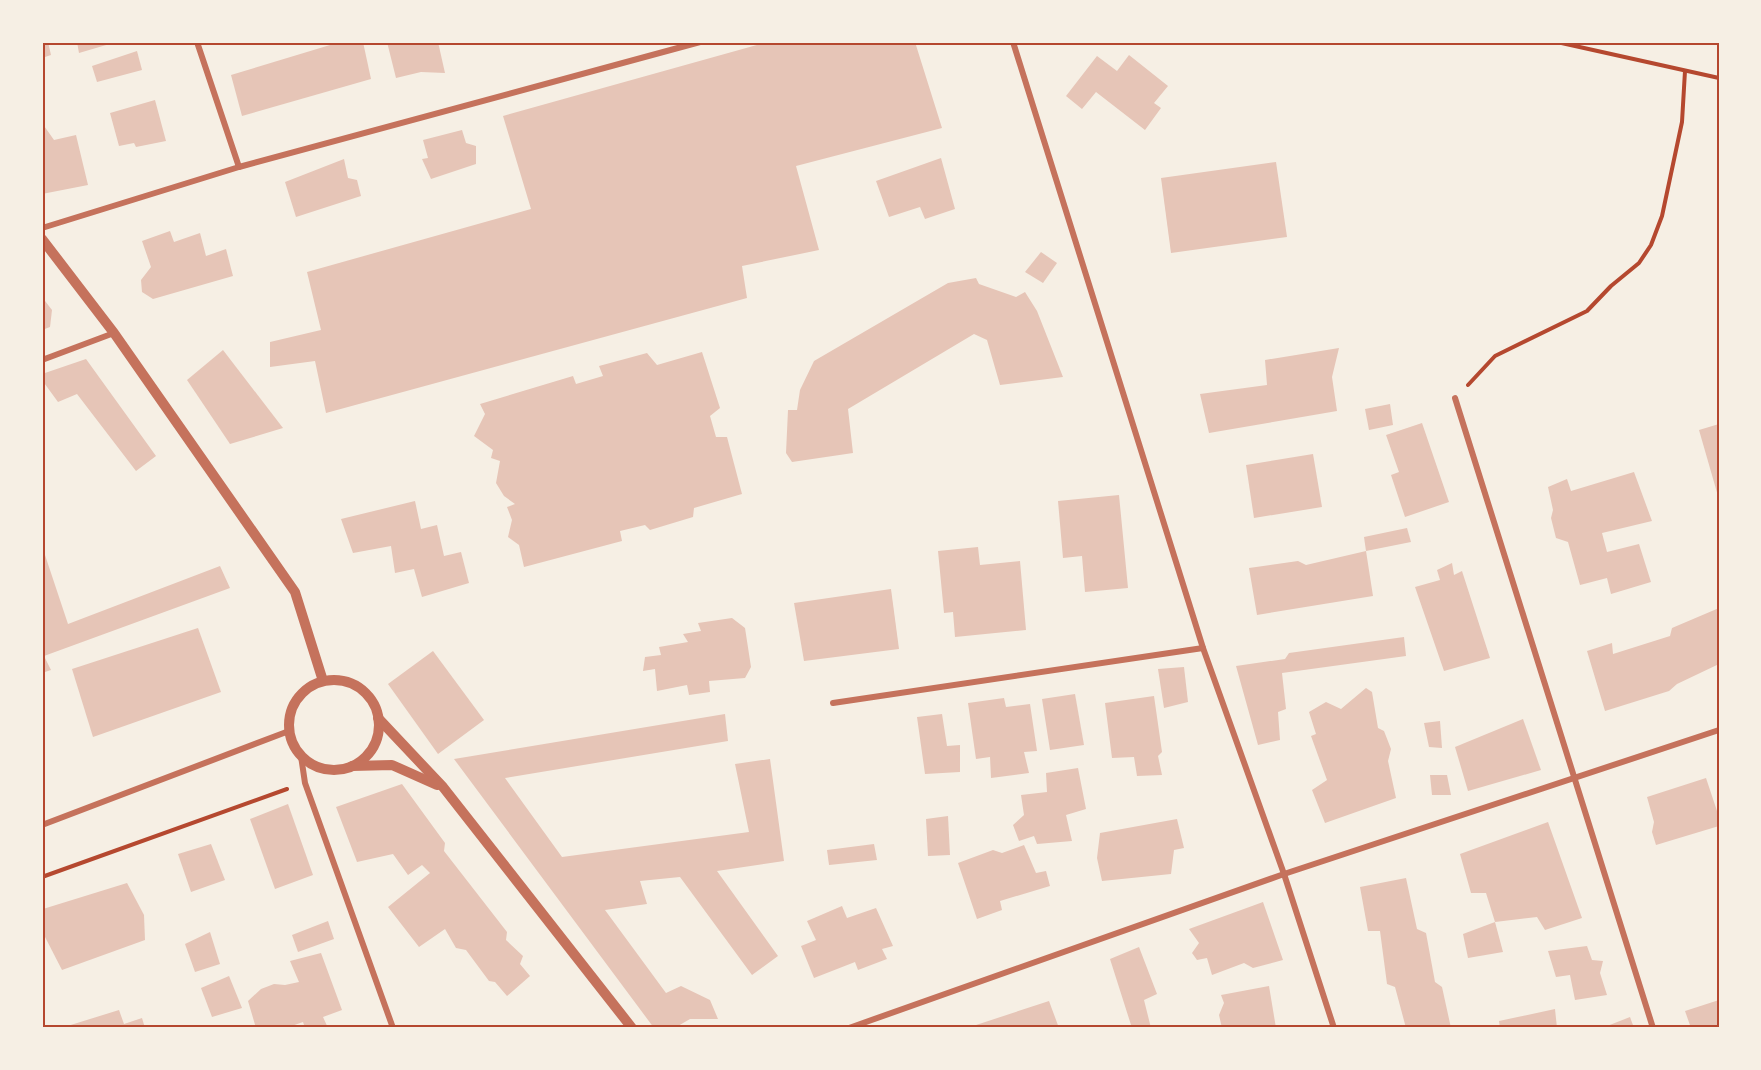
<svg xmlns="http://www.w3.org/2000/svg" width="1761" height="1070" font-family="Inter,sans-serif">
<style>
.building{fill:#e6c5b7}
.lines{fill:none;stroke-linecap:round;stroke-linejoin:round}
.path{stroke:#b5482f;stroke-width:4}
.minor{stroke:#c5725c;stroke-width:6}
.tertiary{stroke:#c5725c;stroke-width:10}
.neatline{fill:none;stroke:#b5482f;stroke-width:2}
</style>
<rect width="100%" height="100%" fill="#f6efe4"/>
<g class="building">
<path d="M42,42h6l3,13 -9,3z"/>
<path d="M77,42h36v1l-34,10z"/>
<path d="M340,42h23l8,37 -129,37 -11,-41z"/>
<path d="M387,42h51l7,31 -24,-1 -25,6z"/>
<path d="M768,42h147l27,86 -146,38 23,84 -77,16 5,32 -421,115 -11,-52 -45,6v-25l51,-12 -14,-58 224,-63 -28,-93z"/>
<path d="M137,51l5,19 -45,12 -5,-16z"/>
<path d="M1129,55l39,31 -14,17 7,5 -16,22 -49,-38 -14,17 -16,-13 31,-40 20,15z"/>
<path d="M155,100l11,41 -30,6 -2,-4 -15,3 -9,-33z"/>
<path d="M42,123l12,17 22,-5 12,50 -46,9z"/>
<path d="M462,130l4,13 10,3v18l-45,15 -9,-20 6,-1 -5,-18z"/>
<path d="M941,158l14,51 -30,10 -5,-12 -31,10 -13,-36z"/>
<path d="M344,159l4,19 9,2 4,16 -65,21 -11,-35z"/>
<path d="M1276,162l11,75 -116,16 -10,-75z"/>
<path d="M170,231l4,11 26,-9 6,23 20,-7 7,27 -80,23 -11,-7 -1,-12 10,-13 -9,-26z"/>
<path d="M1041,252l16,11 -14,20 -18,-11z"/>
<path d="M976,278l3,6 37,13 9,-5 12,19 26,66 -63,8 -13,-45 -13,-6 -126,75 5,44 -61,9 -6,-9 2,-43h9l3,-20 14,-29 134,-78z"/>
<path d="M42,297l10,13 -2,17 -8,3z"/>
<path d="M1339,348l-7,29 5,34 -128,22 -9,-39 67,-9 -2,-25z"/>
<path d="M223,350l60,78 -53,16 -43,-64z"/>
<path d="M702,352l18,56 -10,8 6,21h11l15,57 -48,14 -1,9 -43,13 -5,-5 -25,6 2,10 -98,26 -5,-22 -11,-8 4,-17 -5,-13 8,-3 -11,-8 -8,-13 4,-22 -9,-3 2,-8 -19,-14 11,-22 -5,-10 93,-28 3,8 27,-8 -4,-10 48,-13 10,12z"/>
<path d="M86,359l70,97 -20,15 -59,-77 -19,8 -16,-22v-6z"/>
<path d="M1390,404l3,21 -24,5 -4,-21z"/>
<path d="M1422,423l27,79 -44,15 -14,-42 8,-3 -13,-37z"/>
<path d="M1719,424v72h-1l-19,-66z"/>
<path d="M1313,454l9,53 -68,11 -8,-53z"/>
<path d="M1634,472l18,49 -50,12 5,19 32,-8 12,38 -40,12 -4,-16 -27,7 -12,-43 -12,-4 -5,-20 2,-8 -5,-23 19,-8 4,12z"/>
<path d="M1119,495l9,93 -43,4 -3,-36 -19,2 -5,-57z"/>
<path d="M415,501l6,28 16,-4 7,31 17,-4 8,31 -47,14 -8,-28 -19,4 -4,-27 -38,7 -12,-34z"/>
<path d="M1407,528l4,14 -45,9 -2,-14z"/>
<path d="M42,546l26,78 152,-58 10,22 -186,68 7,14 -9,3z"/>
<path d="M978,547l2,18 40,-4 6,69 -71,7 -2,-25 -9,1 -6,-62z"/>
<path d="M1366,551l7,45 -116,19 -8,-47 49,-7 8,4z"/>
<path d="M1452,563l2,12 8,-4 28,87 -46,13 -29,-84 25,-7 -3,-10z"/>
<path d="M891,589l8,60 -95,12 -10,-58z"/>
<path d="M1719,608v56l-42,20 -8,7 -64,20 -18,-60 25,-8 1,11 57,-18 2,-8z"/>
<path d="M732,618l13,10 6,39 -6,11 -36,3 1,11 -21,3 -2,-10 -30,6 -2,-22 -12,2 2,-14 16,-2 -2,-8 29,-5 -5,-8 18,-3 -3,-8z"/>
<path d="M198,628l23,64 -128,45 -21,-68z"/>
<path d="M1404,637l2,19 -124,17 4,36 -8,3 2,28 -22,5 -22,-79 49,-7 4,-6z"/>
<path d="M433,651l51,69 -46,34 -50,-70z"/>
<path d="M1184,667l4,35 -24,6 -6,-39z"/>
<path d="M1366,688l6,4 6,36 6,3 7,18 -3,12 8,37 -71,25 -13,-33 15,-10 -16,-44 5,-2 -7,-22 17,-10 15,7z"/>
<path d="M1075,694l9,51 -34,5 -8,-51z"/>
<path d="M1154,696l8,56 -4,4 4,19 -25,1 -3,-19 -22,1 -7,-55z"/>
<path d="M1004,698l2,9 24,-3 7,47 -13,1 5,21 -38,5 -1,-21 -14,2 -8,-56z"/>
<path d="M725,714l3,27 -223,37 57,79 187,-25 -14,-68 35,-5 14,102 -67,10 61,85 -26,19 -72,-98 -40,4 7,23 -42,6 61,83 15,-7 29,14 8,19h-28l-12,7 1,2h-25l-200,-269z"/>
<path d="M942,714l5,32 13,-1v27l-35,2 -8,-57z"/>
<path d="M1523,719l18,51 -73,21 -13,-44z"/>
<path d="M1440,721l2,27 -13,-1 -5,-24z"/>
<path d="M1078,768l8,41 -20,6 6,26 -35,3 -3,-8 -15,5 -6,-16 11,-10 -3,-20 26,-3 -1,-19z"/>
<path d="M1430,775h17l4,20h-19z"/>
<path d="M1706,778l13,39v9l-63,19 -4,-13 2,-10 -7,-25z"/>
<path d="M402,784l43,59 -1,8 63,81 -1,8 17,16 -3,8 10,12 -23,20 -12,-14 -6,-1 -23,-31 -10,-2 -11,-19 -26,18 -31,-40 42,-34 -8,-8 -14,10 -15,-21 -36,8 -21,-55z"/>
<path d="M288,804l25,71 -38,14 -25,-70z"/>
<path d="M948,816l2,39 -22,1 -2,-37z"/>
<path d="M1177,819l7,29 -10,2 -3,24 -69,7 -5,-23 3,-25z"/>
<path d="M1548,822l34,96 -37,12 -8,-13 -42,5 -9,-29h-15l-11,-39z"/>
<path d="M211,844l14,36 -34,12 -13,-38z"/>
<path d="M874,844l3,16 -48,5 -2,-15z"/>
<path d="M1024,845l12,28 10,-2 4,15 -50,15 2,9 -25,9 -19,-56 35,-13 9,3z"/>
<path d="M1406,878l11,51 9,4 9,49 7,5 9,41h-45l-11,-41 -8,-3 -7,-53h-12l-8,-44z"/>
<path d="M127,883l17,32 1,25 -83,30 -18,-35 -1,-26z"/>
<path d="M1263,902l20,58 -30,8 -9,-5 -32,12 -5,-17 -10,2 -5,-7 7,-10 -10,-14z"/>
<path d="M842,906l5,12 29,-10 17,38 -11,3 5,10 -29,11 -3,-8 -41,16 -13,-32 15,-6 -9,-19z"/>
<path d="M328,921l6,18 -36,13 -6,-17z"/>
<path d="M1495,922l8,30 -35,6 -5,-24z"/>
<path d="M210,932l10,32 -25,8 -10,-28z"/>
<path d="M1587,946l5,14 11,1 -3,12 7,22 -32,5 -5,-25 -14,2 -8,-26z"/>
<path d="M1139,947l18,47 -13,6 7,28h-19l-22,-69z"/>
<path d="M321,953l21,57 -19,7 5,11h-23l-2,-6 -17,6h-30l-8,-27 13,-12 13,-5 11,1 14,-3 -9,-21z"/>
<path d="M229,976l13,32 -30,9 -11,-29z"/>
<path d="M1269,986l7,42h-54l-3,-13 5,-12 -3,-8z"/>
<path d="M1719,1000v28h-28l-6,-17z"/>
<path d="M1049,1001l10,27h-92z"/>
<path d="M1555,1009l2,19h-57l-1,-7z"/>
<path d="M119,1010l5,14 18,-6 3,10h-84z"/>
<path d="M1630,1017l4,11h-32z"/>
</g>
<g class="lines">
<g class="path">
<path d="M1557,42l162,36"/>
<path d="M1468,385l27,-29 92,-45 24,-25 28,-23 12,-18 11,-29 20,-94 3,-51"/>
<path d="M42,877l245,-88"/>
</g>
<g class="minor">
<path d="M197,42l42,125"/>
<path d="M1013,42l190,606 81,226 50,154"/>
<path d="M42,228l197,-61 461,-125"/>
<path d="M42,360l72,-27"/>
<path d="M1455,398l198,630"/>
<path d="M833,703l370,-55"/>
<path d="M301,756l4,27 88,245"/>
<path d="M42,825l247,-94"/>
<path d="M849,1028l435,-154 435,-144"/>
</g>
<g class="tertiary">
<path d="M42,239l72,94 181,259 28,89"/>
<circle cx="334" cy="725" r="45"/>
<path d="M378,718l65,69 189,241"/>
<path d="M352,766l40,-1 45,20"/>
</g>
</g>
<rect width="1761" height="1070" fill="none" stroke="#f6efe4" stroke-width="87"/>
<rect x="44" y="44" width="1674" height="982" class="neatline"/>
</svg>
